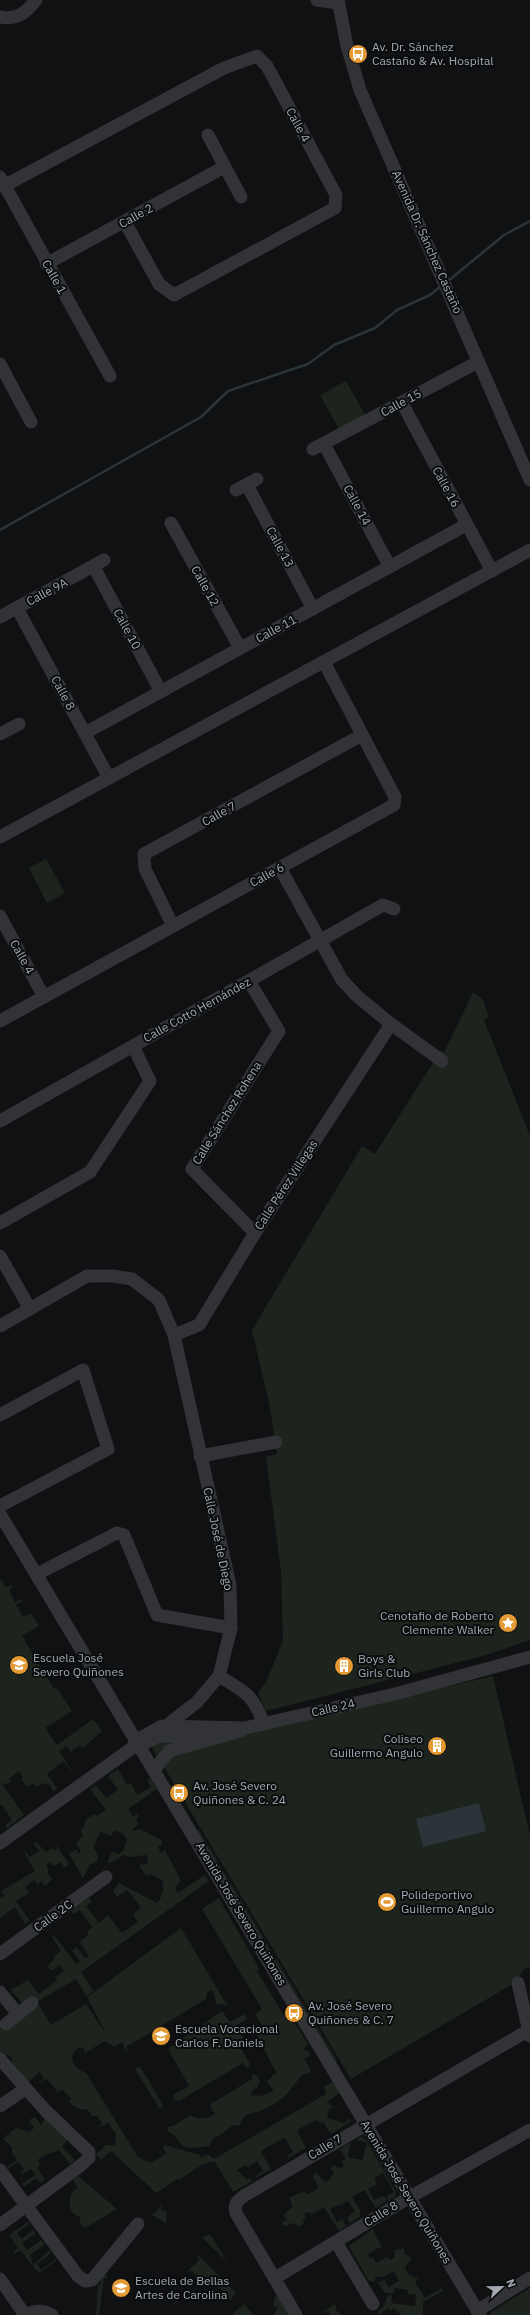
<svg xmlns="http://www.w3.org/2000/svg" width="530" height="2315" font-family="'IBM Plex Sans',sans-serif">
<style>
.green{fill:#1d241d}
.water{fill:#2b3439}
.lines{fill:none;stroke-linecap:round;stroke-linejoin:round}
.stream{stroke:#2b3439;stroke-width:2.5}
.minor{stroke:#323336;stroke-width:13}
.labels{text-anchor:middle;stroke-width:4;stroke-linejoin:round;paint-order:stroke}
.poi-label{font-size:12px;fill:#a3a8b1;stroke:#0b0c0d;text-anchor:start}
.street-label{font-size:12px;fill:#a3a8b1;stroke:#0b0c0d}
</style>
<rect width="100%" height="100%" fill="#101112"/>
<g class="green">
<path d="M346,381l19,34 -26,14 -19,-34z"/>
<path d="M46,859l19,34 -18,10 -18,-35z"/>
<path d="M473,992l10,8 6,17 -5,3 46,116v504l-47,16 -217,55 -8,-18 8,-11 17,-41 -2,-70 -15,-114 11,-3 -7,-46 -18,-78 110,-184 13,8 66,-104 3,3z"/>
<path d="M0,1578l6,9 5,-2 2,3 -4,2 6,12 6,-3 1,2 -6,4 7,12 8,-4 7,11 1,2 -17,10 32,53 3,-1 15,23 -27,17 12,17 36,-26 9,12 -18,16 -2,1 -2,-3 -8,5 1,4 -7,-8 -7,5 15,23 -11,-13 -16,13 10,14 -3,4 -6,-9 -3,2 -2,-2 -6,4 -3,-3 -7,2 -6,-7 2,-2 -4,-6 -10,8 2,4 -9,1 22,31 -17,13 -2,-2 7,-6 -10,-15h-2z"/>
<path d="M493,1676l37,160v131l-6,2 -8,13 -165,97 -187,-312 1,-8 29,-13z"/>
<path d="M193,1739l-35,19 -7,-12 2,-4z"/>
<path d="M118,1769l9,16 4,-2 6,12 14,-8 -4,-7 3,-2 7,11 -29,20 5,8 4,-3 1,2 -2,3 2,5 -6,7 8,-2c8,5 14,6 22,12v3l-4,3 3,6 4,-3 16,31 -6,7 3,5 27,-18 4,6 -128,91 13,19 -8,5 -10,-17 -39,23 14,23 35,-21 21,32 -20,-39 94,-69 46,77 -11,-1 -2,-12 -4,-2 -4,4v5l-80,48 3,5 -4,-2 -3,-8 -8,5 -9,-6 -20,12 -1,-4 -4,-2c-14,8 -7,22 6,26l52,84 13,6 16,-10 -4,-5 2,-3 35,10 1,3 7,-4 6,5 112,-65 -2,-8 9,-4 7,10 -12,10 5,6h-4l-2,10 18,5 3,-4 4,2 -21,13 -8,-12 -3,2 -3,-4 -20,10 9,18 -18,10 -1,-2 6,-4 -8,-14c-8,4 -18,8 -24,14l10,17 -15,9 -1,-2 8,-5 -6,-10 -8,6 -4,-2 -8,5 10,10 3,-2 2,3 -19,11 -18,-30c-9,-2 -27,12 -34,17h-4l-21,14 -45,-42 -10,9 -5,-6 10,-9 9,1 1,-12 -8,-11 -8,4 2,-4 -5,-7h-5l-5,-7c-8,2 -13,-3 -18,-7l2,-3 -9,-10 -6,5 1,-3 -10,-12 -8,4 5,-5 -5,-6 -11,11 -15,-19 -2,-7 -4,-2 -4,2 -3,-3v-28l22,-23 -11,-13 17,-10 11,14 18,-14 -2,-2 9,-7 -4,-6 -8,6 -5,-5 8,-7 -2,-2 8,-6 -9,-14 2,-2 22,29 4,-3 -8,-10 5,-4 7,10h5l-9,-15 8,-7v-4l4,-4 -12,-17 -6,4 -3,-3 18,-13 3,4 -6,4 13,17 9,-8 14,18 16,-11 -5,-7 8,-8 -14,-17 -10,7 -4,-6 6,-8 38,20c5,-6 8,-15 5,-23l-11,-6 -5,2 -7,-11 9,-1 -1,-9 -18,2 -5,-2 -14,8 -3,-1 5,-10 7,2 4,-3 4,-11 -4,-6 -9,-4 -3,6 -11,-4 -7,16 5,6v6l-8,5 -7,13 -14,-24 7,-5 2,4 3,-1 -5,-9 7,-8 -3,-5 4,-3 2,-8 9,-5 2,2 9,-6 -16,-21 6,-4 10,13 12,-8 -10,-14z"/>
<path d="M199,1830l138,230 -1,1 -138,-230z"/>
<path d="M53,1841l16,23 -5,4 -4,-6 -6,4 -4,-4 -4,3 3,5 -2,2 5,7 -7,7 -4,-5 -3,3 -4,-4 -9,7 4,6 -13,8 14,20 -5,3 -10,-17 -15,11v-20l4,-2 -3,-5 34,-20 -11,-19 1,-1 5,6 9,-6 -5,-8 2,-1 10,10 6,-4 3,3 2,-2z"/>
<path d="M219,1898l40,70 -2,3 29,48 8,3 14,22 -5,5 6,3 1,4 -6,2 6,11v4l-8,2 -16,20 -13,10 -15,7 -8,1 -8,6 -2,6c-14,-1 -13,10 -26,12l-5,9c-6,1 -19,3 -24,1 -7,-4 -8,-13 -17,-15l-1,-5 6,-1 18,-11c5,6 20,3 24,-2l-4,-3v-6l41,-25 -1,-3 4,-2 5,7 -2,6 -7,5v3l9,1 14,-5 -7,-9 6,-7 4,-1 -22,-42 8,-4 -8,-14 7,-5 -60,-100z"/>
<path d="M222,2011l8,11 14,-8 3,5 -11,7 8,13 -6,4 12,21 -1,3 -3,1 -3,-5 -64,38 -4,-1 -2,-5 16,-9 -21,-37z"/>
<path d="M140,2066l23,39 -3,4 -25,-40z"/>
<path d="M46,2116l21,24 -5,7 13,13 -5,4 -11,-14 -16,6 -5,4 2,6 -3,2 8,12 -5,3 -4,-5 -12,9 -2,-3 14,-9 -5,-6 -9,5 -2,-2 4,-3 -6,-7 -10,7 -1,-2 10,-7 -5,-8v-5l-9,-8 5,-5 4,4 -2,-6 7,-4 12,4 5,-4 -5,-8 6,-3 6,8z"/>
<path d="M360,2136l6,4 30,52v4l-8,5 -2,-5 8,-4 -11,-19 -9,5 3,6 -9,5 6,11 10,-4 3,5 -11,7 -12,-18 -12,7 9,15 -2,1 2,3 -11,7 -3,-5 8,-7 -7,-10 -18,8 7,13 5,-3 4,7 -7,5 -15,-24 -12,7 -4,-2 -4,2 2,4 -4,2 2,3 -4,3 -9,-3 -4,3 -4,-1 -1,-3 6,-2 -5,-5 10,-8 -4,-9 16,-7 2,4 12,-7 -6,-11 3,-5 9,10 3,-1 6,-8 -3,-5 4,-3 4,4 5,-3 -2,-5 4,-2 -6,-10 11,-7 -3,12 1,4 13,2 5,-17 -10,-3z"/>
<path d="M78,2176l39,33 -32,19 -5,-4v-7c-11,-2 -12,-15 -8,-25l6,-4 -5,-8z"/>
<path d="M162,2205l-1,5 6,1 -1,12 -14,-8z"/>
<path d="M28,2222l1,2 -12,9 5,6 11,-9 3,3 -14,10 5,7 14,-10 4,4 -15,11 3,10 17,-15 1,3 -14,11 4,6 15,-11 1,1 -18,13 -19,-23 -6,4 -1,-2 5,-4 -9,-13z"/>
<path d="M373,2229l10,20 -3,-2 -12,7 2,5 2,-2 4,6 11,-6 4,3 4,-3 -1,-7 10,-2 1,6 7,4 -7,9 3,7 10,5 -3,3 10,16 17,-10 1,3 -20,11v13h-22l-7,-7 -3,3 -3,-3 -9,7 -2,-3 7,-6 4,-11h4l-1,8 24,3 1,-11 -8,-1v-4l-13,-2 -1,5h-9l-7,-10 6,-3 5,7 10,-6 -5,-10 -11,6h-7l-2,5 -6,-2 -19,-34z"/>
<path d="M210,2234l17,27 -25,-23z"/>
<path d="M198,2255l38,38 -7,8 -1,-2 2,-2c-10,-12 -27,-14 -38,-26l-5,1 12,-12 -2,-4z"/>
<path d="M105,2273l3,5h-4l-5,37h-3l2,-31h3l-1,-4z"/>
<path d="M530,2288v27h-40l1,-3z"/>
<path d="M276,2294l13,21h-15l4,-8 -5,-1z"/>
<path d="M244,2304l10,11h-21l-1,-1z"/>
<path d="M333,2305h3v5l5,5h-10l-3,-4 -9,4z"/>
</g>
<path class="water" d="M479,1803l7,28 -63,16 -7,-28z"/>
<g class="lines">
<g class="stream">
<path d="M448,281l56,-46 26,-14"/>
<path d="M0,530l201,-113 27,-26 80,-27 26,-19 41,-17 22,-18 33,-15 11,-9"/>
</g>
<g class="minor">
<path d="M317,0l21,3"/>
<path d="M338,0l9,46 13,44 170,390"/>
<path d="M0,17c17,3 26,-4 36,-17"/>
<path d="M208,135l33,62"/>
<path d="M0,177l110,199"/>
<path d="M4,186l220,-118 33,-12 10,10 69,129 -1,13 -161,87 -15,-11 -34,-62"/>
<path d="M46,264l178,-97"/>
<path d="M0,364l31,58"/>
<path d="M402,403l90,168"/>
<path d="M324,444l66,123"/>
<path d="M313,449l165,-87"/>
<path d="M247,485l66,124"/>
<path d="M236,490l21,-11"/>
<path d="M171,523l69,125"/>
<path d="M94,567l67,125"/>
<path d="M17,608l92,170"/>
<path d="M0,617l104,-57"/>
<path d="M85,733l381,-208"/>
<path d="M0,734l19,-10"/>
<path d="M0,837l530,-287"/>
<path d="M280,868l62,112 15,16 34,28 51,37"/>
<path d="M0,916l44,81"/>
<path d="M173,926l-28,-57 -1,-15 218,-119"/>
<path d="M249,981l30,50 -87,138 63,64"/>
<path d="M0,1021l394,-216 1,-8 -71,-135"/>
<path d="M0,1121l383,-216 11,4"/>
<path d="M0,1223l90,-51 60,-91 -17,-35"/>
<path d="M0,1256l30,53"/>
<path d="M0,1326l87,-50h26l19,3 27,21 15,35 56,250 1,43 -12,48 -22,26 -27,21"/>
<path d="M174,1335l25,-10 56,-92 136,-209"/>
<path d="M0,1415l83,-45 25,79 -108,57"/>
<path d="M200,1456l76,-14"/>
<path d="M0,1514l480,801"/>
<path d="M37,1574l80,-41 7,2 33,80 74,13"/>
<path d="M219,1676c27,17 33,17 45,48"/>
<path d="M147,1742l12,-6 42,1"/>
<path d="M154,1770l15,-19 71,-20"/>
<path d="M0,1843l132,-95 5,-8 25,-14 83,2 150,-34 135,-37"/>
<path d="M0,1954l106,-77"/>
<path d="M518,1983l12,53"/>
<path d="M0,1992l18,22"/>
<path d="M6,2024l26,-21"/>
<path d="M0,2059l46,52 43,41v6l-9,8 -80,59"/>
<path d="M0,2106l25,-17"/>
<path d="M0,2170l78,106 7,5 7,-1 46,-56"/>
<path d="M336,2242l37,62"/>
<path d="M275,2278l135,-81 120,-67"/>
<path d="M0,2279l25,36"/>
<path d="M477,2311l53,-33"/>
<path d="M26,2315c9,-5 17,-5 26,0"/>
<path d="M296,2315l-60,-102c-3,-10 3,-14 11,-19l282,-164"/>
</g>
</g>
<defs>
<g id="bus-disc" transform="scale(1)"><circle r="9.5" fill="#e49b36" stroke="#0b0c0d"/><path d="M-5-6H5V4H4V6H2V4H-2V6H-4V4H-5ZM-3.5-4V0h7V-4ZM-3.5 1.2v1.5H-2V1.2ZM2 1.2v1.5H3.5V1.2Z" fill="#fff"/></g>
<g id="sight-disc" transform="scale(1)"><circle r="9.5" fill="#e49b36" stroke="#0b0c0d"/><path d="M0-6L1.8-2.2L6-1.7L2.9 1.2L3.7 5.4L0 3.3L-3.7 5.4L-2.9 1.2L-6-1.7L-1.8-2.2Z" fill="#fff"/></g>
<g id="school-disc" transform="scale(1)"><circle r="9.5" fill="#e49b36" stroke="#0b0c0d"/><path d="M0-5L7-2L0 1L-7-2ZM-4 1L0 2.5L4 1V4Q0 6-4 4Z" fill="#fff"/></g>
<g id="building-disc" transform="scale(1)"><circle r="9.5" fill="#e49b36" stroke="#0b0c0d"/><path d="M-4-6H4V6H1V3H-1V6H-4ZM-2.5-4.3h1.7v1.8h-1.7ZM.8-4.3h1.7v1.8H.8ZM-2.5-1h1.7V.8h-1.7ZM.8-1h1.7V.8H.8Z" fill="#fff"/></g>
<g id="stadium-disc" transform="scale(1)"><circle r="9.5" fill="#e49b36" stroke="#0b0c0d"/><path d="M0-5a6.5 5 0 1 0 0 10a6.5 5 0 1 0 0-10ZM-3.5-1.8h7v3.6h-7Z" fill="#fff"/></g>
</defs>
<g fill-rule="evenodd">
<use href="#bus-disc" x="358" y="54"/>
<use href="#sight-disc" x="508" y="1623"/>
<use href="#school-disc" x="19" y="1665"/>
<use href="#building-disc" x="344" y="1666"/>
<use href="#building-disc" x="437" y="1746"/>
<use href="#bus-disc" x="179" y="1793"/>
<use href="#stadium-disc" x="387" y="1902"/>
<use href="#bus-disc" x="294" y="2013"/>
<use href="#school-disc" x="161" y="2036"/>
<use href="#school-disc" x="121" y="2288"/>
</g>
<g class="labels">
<g class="poi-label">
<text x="372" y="51">Av. Dr. Sánchez<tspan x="372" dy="14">Castaño &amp; Av. Hospital</tspan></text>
<text x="494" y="1620" text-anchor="end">Cenotafio de Roberto<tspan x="494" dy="14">Clemente Walker</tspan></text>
<text x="33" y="1662">Escuela José<tspan x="33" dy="14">Severo Quiñones</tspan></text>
<text x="358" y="1663">Boys &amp;<tspan x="358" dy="14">Girls Club</tspan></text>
<text x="423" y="1743" text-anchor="end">Coliseo<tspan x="423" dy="14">Guillermo Angulo</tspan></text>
<text x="193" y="1790">Av. José Severo<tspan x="193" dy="14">Quiñones &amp; C. 24</tspan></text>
<text x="401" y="1899">Polideportivo<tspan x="401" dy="14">Guillermo Angulo</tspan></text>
<text x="308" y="2010">Av. José Severo<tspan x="308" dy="14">Quiñones &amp; C. 7</tspan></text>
<text x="175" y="2033">Escuela Vocacional<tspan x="175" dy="14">Carlos F. Daniels</tspan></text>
<text x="135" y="2285">Escuela de Bellas<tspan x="135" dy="14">Artes de Carolina</tspan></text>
</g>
<g class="street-label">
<text transform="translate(298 125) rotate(62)" y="4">Calle 4</text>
<text transform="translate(136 216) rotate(-29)" y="4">Calle 2</text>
<text transform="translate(427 242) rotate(66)" y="4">Avenida Dr. Sánchez Castaño</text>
<text transform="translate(54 277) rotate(61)" y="4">Calle 1</text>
<text transform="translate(401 403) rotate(-28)" y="4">Calle 15</text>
<text transform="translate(446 487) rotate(62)" y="4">Calle 16</text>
<text transform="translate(357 505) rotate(62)" y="4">Calle 14</text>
<text transform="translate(280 547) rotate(62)" y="4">Calle 13</text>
<text transform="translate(205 586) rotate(61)" y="4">Calle 12</text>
<text transform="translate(47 592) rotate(-28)" y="4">Calle 9A</text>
<text transform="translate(127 629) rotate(62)" y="4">Calle 10</text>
<text transform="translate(276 629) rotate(-28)" y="4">Calle 11</text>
<text transform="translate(63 693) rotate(62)" y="4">Calle 8</text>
<text transform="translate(219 814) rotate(-29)" y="4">Calle 7</text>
<text transform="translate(267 875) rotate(-28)" y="4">Calle 6</text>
<text transform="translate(22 957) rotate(61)" y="4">Calle 4</text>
<text transform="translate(197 1010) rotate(-29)" y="4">Calle Cotto Hernández</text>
<text transform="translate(227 1113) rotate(-58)" y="4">Calle Sánchez Rohena</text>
<text transform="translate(286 1185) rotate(-57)" y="4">Calle Pérez Villegas</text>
<text transform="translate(218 1539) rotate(78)" y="4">Calle José de Diego</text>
<text transform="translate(333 1708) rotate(-13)" y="4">Calle 24</text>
<text transform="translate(241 1914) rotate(59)" y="4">Avenida José Severo Quiñones</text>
<text transform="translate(53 1916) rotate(-36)" y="4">Calle 2C</text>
<text transform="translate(325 2147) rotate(-31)" y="4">Calle 7</text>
<text transform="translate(406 2192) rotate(59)" y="4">Avenida José Severo Quiñones</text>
<text transform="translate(381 2214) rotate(-31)" y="4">Calle 8</text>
</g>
</g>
<g transform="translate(502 2287) rotate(68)" stroke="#0b0c0d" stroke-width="3" paint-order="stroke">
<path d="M0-3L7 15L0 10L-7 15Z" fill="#a3a8b1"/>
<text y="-6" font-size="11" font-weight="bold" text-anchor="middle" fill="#a3a8b1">N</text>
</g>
</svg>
